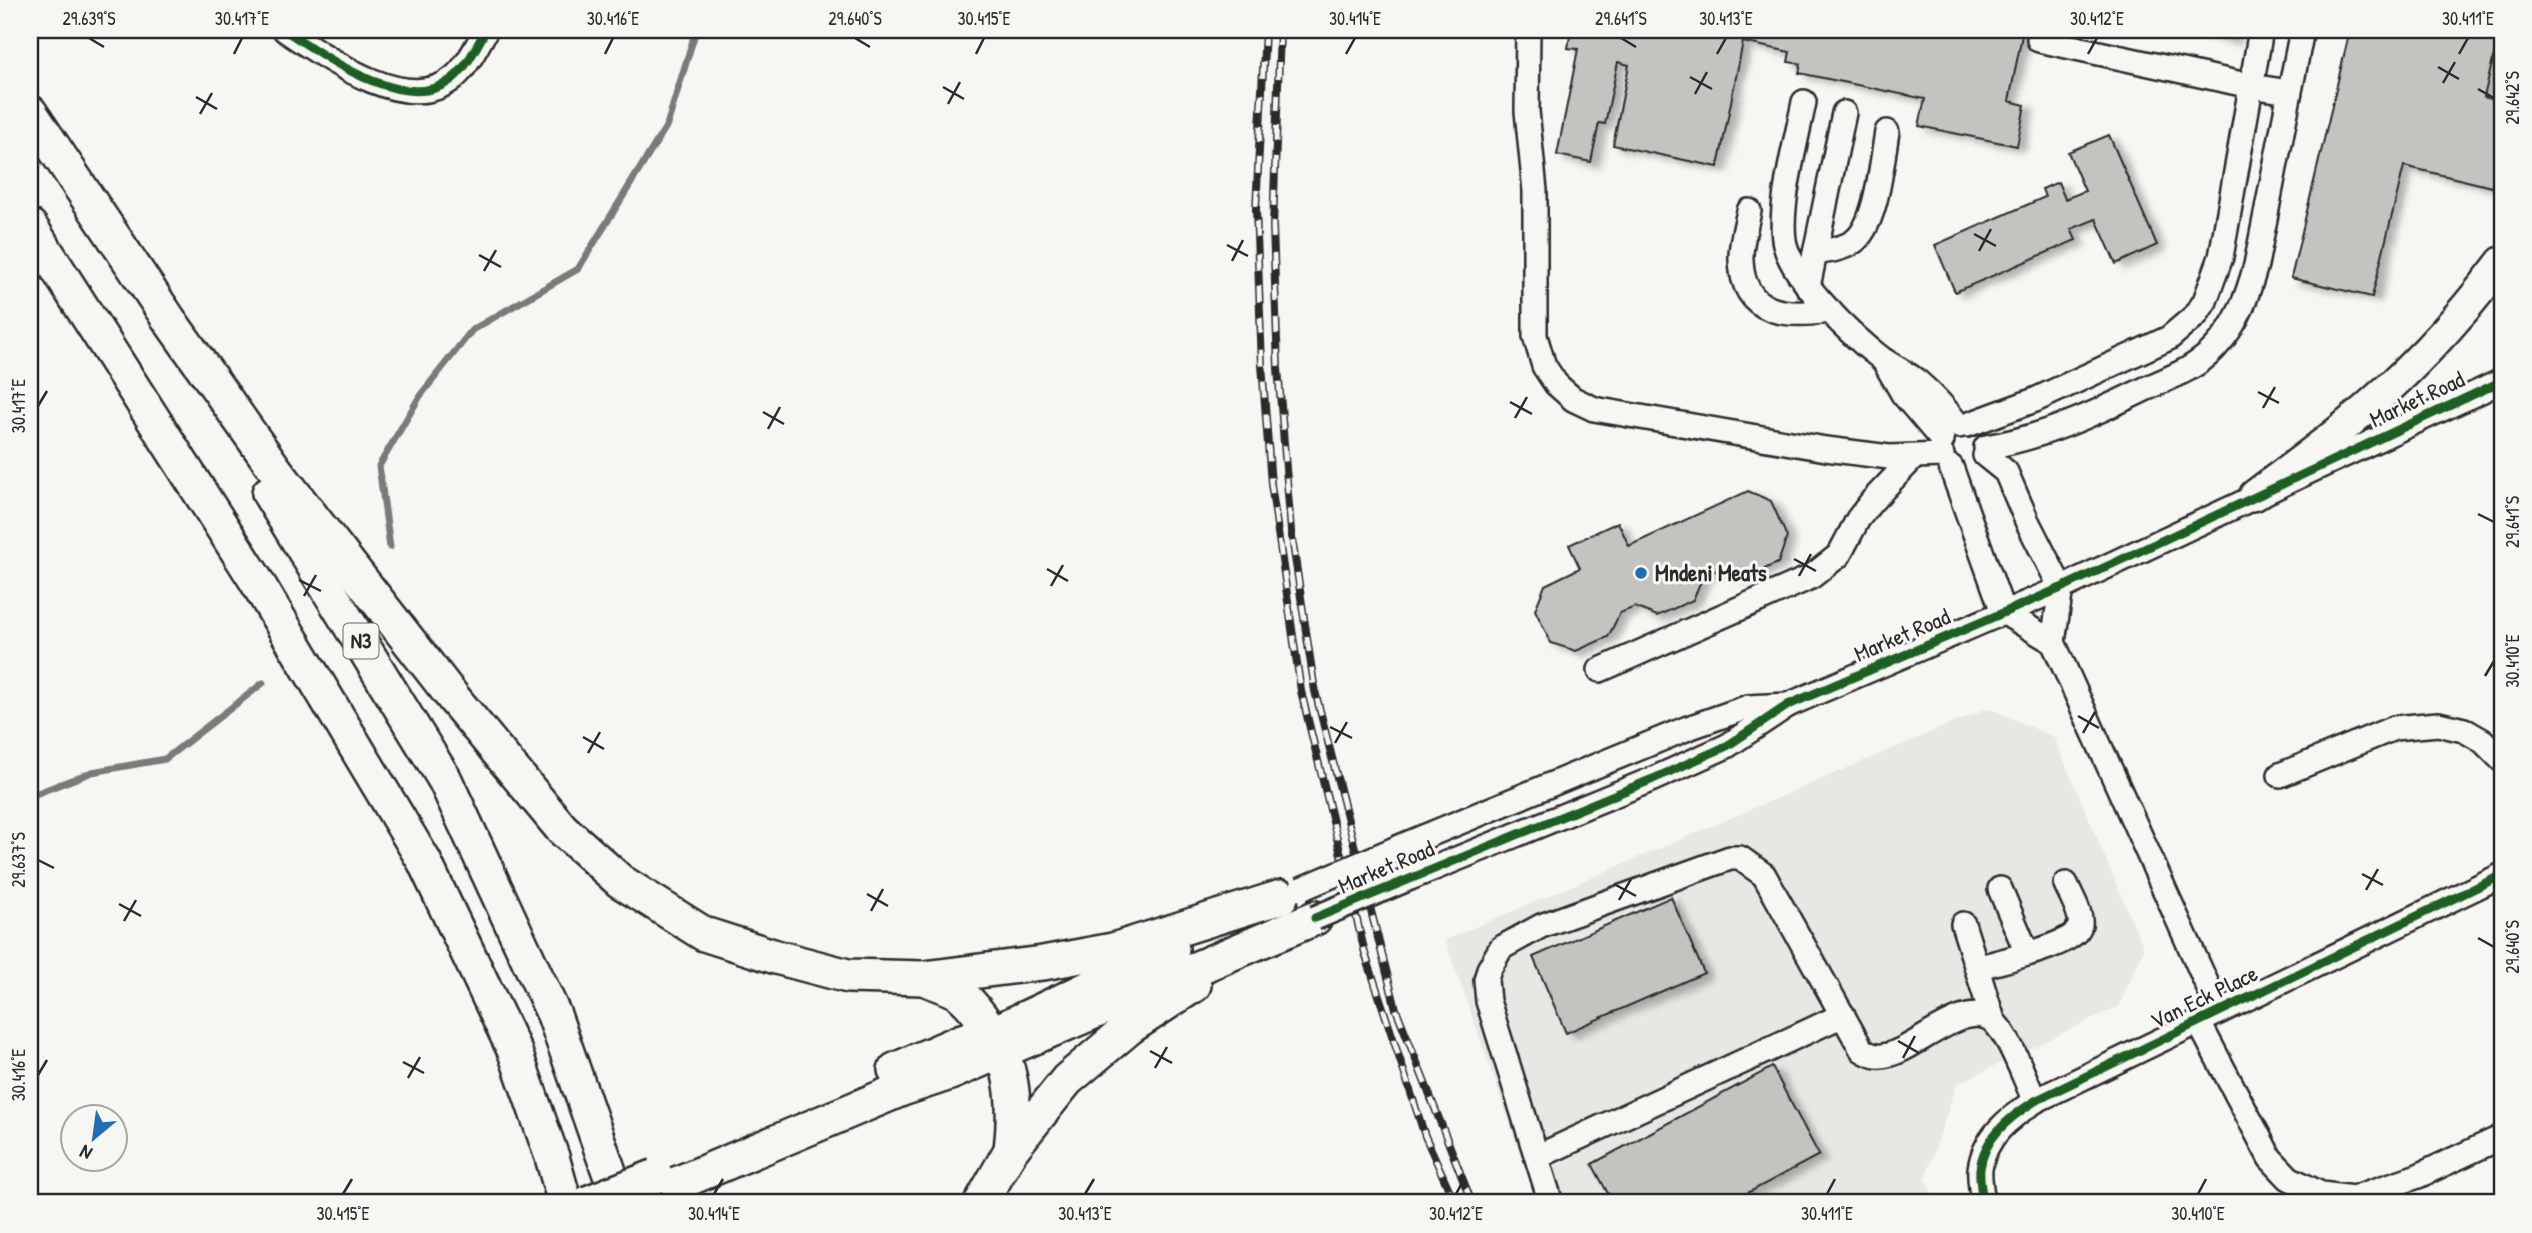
<svg xmlns="http://www.w3.org/2000/svg" width="2532" height="1233" font-family="'Patrick Hand',sans-serif">
<style>
.built{fill:#e7e7e3}
.lines{fill:none;stroke-linecap:round;stroke-linejoin:round}
.stream{stroke:#7a7a78;stroke-width:7}
.building{fill:#c3c3c0;stroke:#2b2b2b;stroke-width:2;filter:url(#shadow)}
.minor-casing{stroke:#2b2b2b;stroke-width:28}
.major-casing{stroke:#2b2b2b;stroke-width:35}
.highway-casing{stroke:#2b2b2b;stroke-width:38}
.minor{stroke:#f6f6f2;stroke-width:23}
.major{stroke:#f6f6f2;stroke-width:30}
.highway{stroke:#f6f6f2;stroke-width:33}
.rail-casing{stroke:#2b2b2b;stroke-width:8}
.rail{stroke:#f6f6f2;stroke-width:5;stroke-dasharray:16;stroke-linecap:butt}
.minor-bridge-casing{stroke:#2b2b2b;stroke-width:28;stroke-linecap:butt}
.highway-bridge-casing{stroke:#2b2b2b;stroke-width:38;stroke-linecap:butt}
.minor-bridge{stroke:#f6f6f2;stroke-width:23}
.highway-bridge{stroke:#f6f6f2;stroke-width:33}
.cycleway-casing{stroke:#f6f6f2;stroke-width:13}
.cycleway{stroke:#1b5e20;stroke-width:9}
.ticks{fill:none;stroke:#2b2b2b;stroke-width:2.5}
.poi-dot{fill:#1f6fb2;stroke:#f6f6f2;stroke-width:2.5}
.labels{text-anchor:middle;stroke-width:6;stroke-linejoin:round;paint-order:stroke}
.shield{fill:#f6f6f2;stroke:#686867;stroke-width:2}
.shield-label{font-size:21px;font-weight:bold;fill:#2b2b2b}
.street-label{font-size:23px;fill:#2b2b2b;stroke:#f6f6f2}
.poi-label{font-size:23px;font-weight:bold;fill:#2b2b2b;stroke:#f6f6f2;text-anchor:start}
.neatline{fill:none;stroke:#2b2b2b;stroke-width:2.5}
.ticks-label{font-size:18px;text-anchor:middle;fill:#2b2b2b}
</style>
<defs>
<filter id="shadow"><feDropShadow dx="8" dy="4.5" stdDeviation="3.5" flood-color="#0004"/></filter>
</defs>
<rect width="100%" height="100%" fill="#f6f6f2"/>
<filter id="ink" filterUnits="userSpaceOnUse"><feTurbulence type="fractalNoise" baseFrequency=".0143" numOctaves="2"/><feDisplacementMap in="SourceGraphic" scale="14" xChannelSelector="R" yChannelSelector="G"/><feConvolveMatrix kernelMatrix="1 2 1 2 8 2 1 2 1" color-interpolation-filters="sRGB"/></filter>
<g filter="url(#ink)">
<path class="built" d="M1988,708l66,29 90,212 -25,57 -162,78 -32,95 12,24h-399l-93,-263z"/>
<g class="lines">
<g class="stream">
<path d="M390,547l-11,-81 41,-70 52,-66 106,-61 89,-144 29,-95"/>
<path d="M30,796l62,-24 73,-13 98,-76"/>
</g>
</g>
<g class="building">
<path d="M1571,30h452l-14,71 16,4 -8,41 -98,-20 6,-27 -126,-26 2,-9 -13,-2 2,-10 -47,-10 -25,125 -105,-22 16,-80 -11,-3 -13,62 -6,-1 -8,39 -34,-7 21,-106 -10,-1z"/>
<path d="M2188,30h47l-2,9z"/>
<path d="M2350,30h150l-16,67 18,5v44l-10,41 -88,-21 -32,131 -81,-19z"/>
<path d="M2109,135l48,110 -41,19 -20,-45 -25,10 5,11 -121,52 -20,-47 110,-48 -3,-8 16,-7 7,17 20,-8 -17,-39z"/>
<path d="M1748,491l23,10 16,36 -9,26 -36,16 -23,-10 -16,7 -10,24 -36,16 -22,-9 -15,6 -12,24 -32,14 -25,-8 -16,-33 10,-25 35,-17 -11,-23 49,-23 11,24z"/>
<path d="M1671,897l33,76 -138,60 -33,-76z"/>
<path d="M1772,1067l47,88 -90,48h-116l-21,-39z"/>
</g>
<g class="lines">
<g class="minor-casing">
<g id="minor">
<path d="M285,30c39,26 121,86 167,49 15,-11 25,-34 34,-49"/>
<path d="M1528,30l-1,81 8,80v145l9,30 12,18 17,15 21,10 232,40 63,8 53,-2"/>
<path d="M2039,40l212,46 38,6"/>
<path d="M1804,102c-7,37 -27,108 -19,143 10,37 67,91 97,114 12,8 25,14 36,23 15,13 29,28 41,44"/>
<path d="M1749,211c-3,15 -9,34 -8,49 2,56 46,57 89,51"/>
<path d="M1815,253c13,-2 27,-4 38,-11 24,-16 29,-82 34,-110"/>
<path d="M1808,287l36,-174"/>
<path d="M1884,361l19,33 39,46"/>
<path d="M1967,425l68,-25 134,-62 27,-23 9,-14 16,-44 40,-227"/>
<path d="M1986,447c56,-9 108,-33 159,-58 24,-11 50,-20 69,-40 24,-25 33,-52 42,-84l46,-235"/>
<path d="M1985,455l21,17 21,49 34,67 -8,54 166,369"/>
<path d="M1951,467l52,145 50,30"/>
<path d="M1600,670l211,-93 28,-22 19,-36 14,-18 41,-43"/>
<path d="M2280,775l114,-47 44,-4 26,6 19,11 19,19"/>
<path d="M1397,848l291,-120 60,-21 40,-2"/>
<path d="M1410,878l243,-99 74,-33 61,-41 273,-117 441,-207"/>
<path d="M2000,889l27,64"/>
<path d="M1963,924l30,96"/>
<path d="M1977,968c21,-7 99,-22 103,-43 2,-12 -10,-31 -14,-41"/>
<path d="M2198,1021l72,137 19,20 32,16 32,4 65,-22 84,-39"/>
<path d="M1537,1157l306,-142"/>
<path d="M1551,1203l-63,-202 -2,-21 3,-11 12,-21 40,-22 189,-68h10l24,17 98,175c8,5 15,8 25,5 29,-5 82,-60 108,-32 17,18 29,55 40,78"/>
<path d="M1983,1203c-1,-10 -4,-23 -3,-34 4,-32 30,-52 55,-68l467,-226"/>
</g>
</g>
<g class="major-casing">
<path id="major" d="M2255,495c30,-22 60,-44 89,-68 59,-48 113,-105 158,-165"/>
</g>
<g class="highway-casing">
<g id="highway">
<path d="M30,112l140,209 107,151 178,228 107,129 58,52 84,53 72,23 72,19 76,2 119,-15 70,-13 168,-53"/>
<path d="M30,226l224,351 170,284 91,191 37,105 13,46"/>
<path d="M269,493l176,287 109,235 66,188"/>
<path d="M924,978c11,5 25,9 35,15 8,6 16,16 22,24 32,41 36,83 30,133"/>
<path d="M895,1070l67,-29 42,-13 168,-79"/>
<path d="M631,1203l271,-114 48,-16 52,-22 313,-133"/>
<path d="M981,1203l30,-53 56,-70 63,-53 64,-42"/>
</g>
</g>
<use href="#minor" class="minor"/>
<use href="#major" class="major"/>
<use href="#highway" class="highway"/>
<g class="rail-casing">
<g id="rail">
<path d="M1265,30l-9,179 6,156 9,119 30,207 64,262 60,183 30,67"/>
<path d="M1280,30l-7,196 5,142 13,163 24,160 81,318 76,194"/>
</g>
</g>
<use href="#rail" class="rail"/>
<g class="minor-bridge-casing">
<g id="minor-bridge">
<path d="M1301,889l96,-41"/>
<path d="M1315,918l95,-40"/>
</g>
</g>
<g class="highway-bridge-casing">
<path id="highway-bridge" d="M587,1203l69,-27"/>
</g>
<use href="#minor-bridge" class="minor-bridge"/>
<use href="#highway-bridge" class="highway-bridge"/>
<g class="cycleway-casing">
<g id="cycleway">
<path d="M285,30c39,26 121,86 167,49 15,-11 25,-34 34,-49"/>
<path d="M1315,918l338,-139 74,-33 61,-41 273,-117 441,-207"/>
<path d="M1983,1203c-1,-10 -4,-23 -3,-34 4,-32 30,-52 55,-68l467,-226"/>
</g>
</g>
<use href="#cycleway" class="cycleway"/>
</g>
</g>
<path class="ticks" d="M89,38l15,9M855,38l15,9M1621,38l15,9M234,54l8,-16M605,54l8,-16M976,54l8,-16M1346,54l9,-16M1717,54l9,-16M2088,54l9,-16M2459,54l9,-16M2438,67l21,12M1690,77l22,12M2443,83l12,-21M943,87l21,12M2478,89l16,9M1695,94l12,-22M196,97l21,12M948,104l12,-22M200,114l12,-21M1974,234l22,12M1227,245l21,11M1979,251l12,-22M479,255l22,12M1232,261l11,-21M484,271l12,-21M2258,392l21,11M1510,402l22,12M38,406l9,-15M2263,408l12,-21M763,412l21,12M1515,418l12,-21M768,429l12,-22M2478,514l16,8M1794,559l22,12M1047,569l21,12M1799,576l12,-22M299,580l22,11M1051,586l12,-21M304,596l12,-21M2485,676l9,-15M2078,716l21,12M1330,727l22,11M2083,733l12,-21M583,737l21,12M1335,743l12,-21M588,753l12,-21M38,860l16,8M2362,874l21,11M1614,884l22,12M2366,890l12,-21M867,894l21,12M1619,900l12,-21M119,904l22,12M871,911l12,-22M124,921l12,-21M2478,938l16,9M1898,1041l21,12M1150,1051l22,12M1903,1058l12,-22M403,1062l21,11M1155,1068l12,-21M38,1075l9,-15M408,1078l12,-21M343,1194l9,-15M714,1194l9,-15M1085,1194l9,-15M1456,1194l8,-15M1827,1194l8,-15M2198,1194l8,-15"/>
<circle class="poi-dot" cx="1641" cy="573" r="7"/>
<g class="labels">
<rect class="shield" x="343.5" y="623.5" width="35" height="35" rx="5"/>
<g class="shield-label">
<text x="361" y="648">N3</text>
</g>
<g class="street-label">
<text transform="translate(2417 399) rotate(-25)" y="8">Market Road</text>
<text transform="translate(1902 635) rotate(-23)" y="8">Market Road</text>
<text transform="translate(1386 867) rotate(-23)" y="8">Market Road</text>
<text transform="translate(2204 997) rotate(-26)" y="8">Van Eck Place</text>
</g>
<g class="poi-label">
<text x="1655" y="581">Mndeni Meats</text>
</g>
</g>
<rect width="2532" height="1233" fill="none" stroke="#f6f6f2" stroke-width="77"/>
<g transform="translate(94 1138) rotate(209)"><circle r="33" fill="#f6f6f2" stroke="#a5a5a2" stroke-width="2"/>
<path d="M0-5L12 26L0 18L-12 26Z" fill="#1f6fb2"/>
<text y="-10" font-size="19" font-weight="bold" text-anchor="middle" fill="#2b2b2b">N</text>
</g>
<rect x="38" y="38" width="2456" height="1156" class="neatline"/>
<g class="ticks-label">
<text x="89" y="25">29.639°S</text>
<text x="242" y="25">30.417°E</text>
<text x="613" y="25">30.416°E</text>
<text x="855" y="25">29.640°S</text>
<text x="984" y="25">30.415°E</text>
<text x="1355" y="25">30.414°E</text>
<text x="1621" y="25">29.641°S</text>
<text x="1726" y="25">30.413°E</text>
<text x="2097" y="25">30.412°E</text>
<text x="2468" y="25">30.411°E</text>
<text transform="translate(2513 98) rotate(-90)" y="6">29.642°S</text>
<text transform="translate(19 406) rotate(-90)" y="6">30.417°E</text>
<text transform="translate(2513 522) rotate(-90)" y="6">29.641°S</text>
<text transform="translate(2513 661) rotate(-90)" y="6">30.410°E</text>
<text transform="translate(19 860) rotate(-90)" y="6">29.637°S</text>
<text transform="translate(2513 947) rotate(-90)" y="6">29.640°S</text>
<text transform="translate(19 1075) rotate(-90)" y="6">30.416°E</text>
<text x="343" y="1220">30.415°E</text>
<text x="714" y="1220">30.414°E</text>
<text x="1085" y="1220">30.413°E</text>
<text x="1456" y="1220">30.412°E</text>
<text x="1827" y="1220">30.411°E</text>
<text x="2198" y="1220">30.410°E</text>
</g>
</svg>
